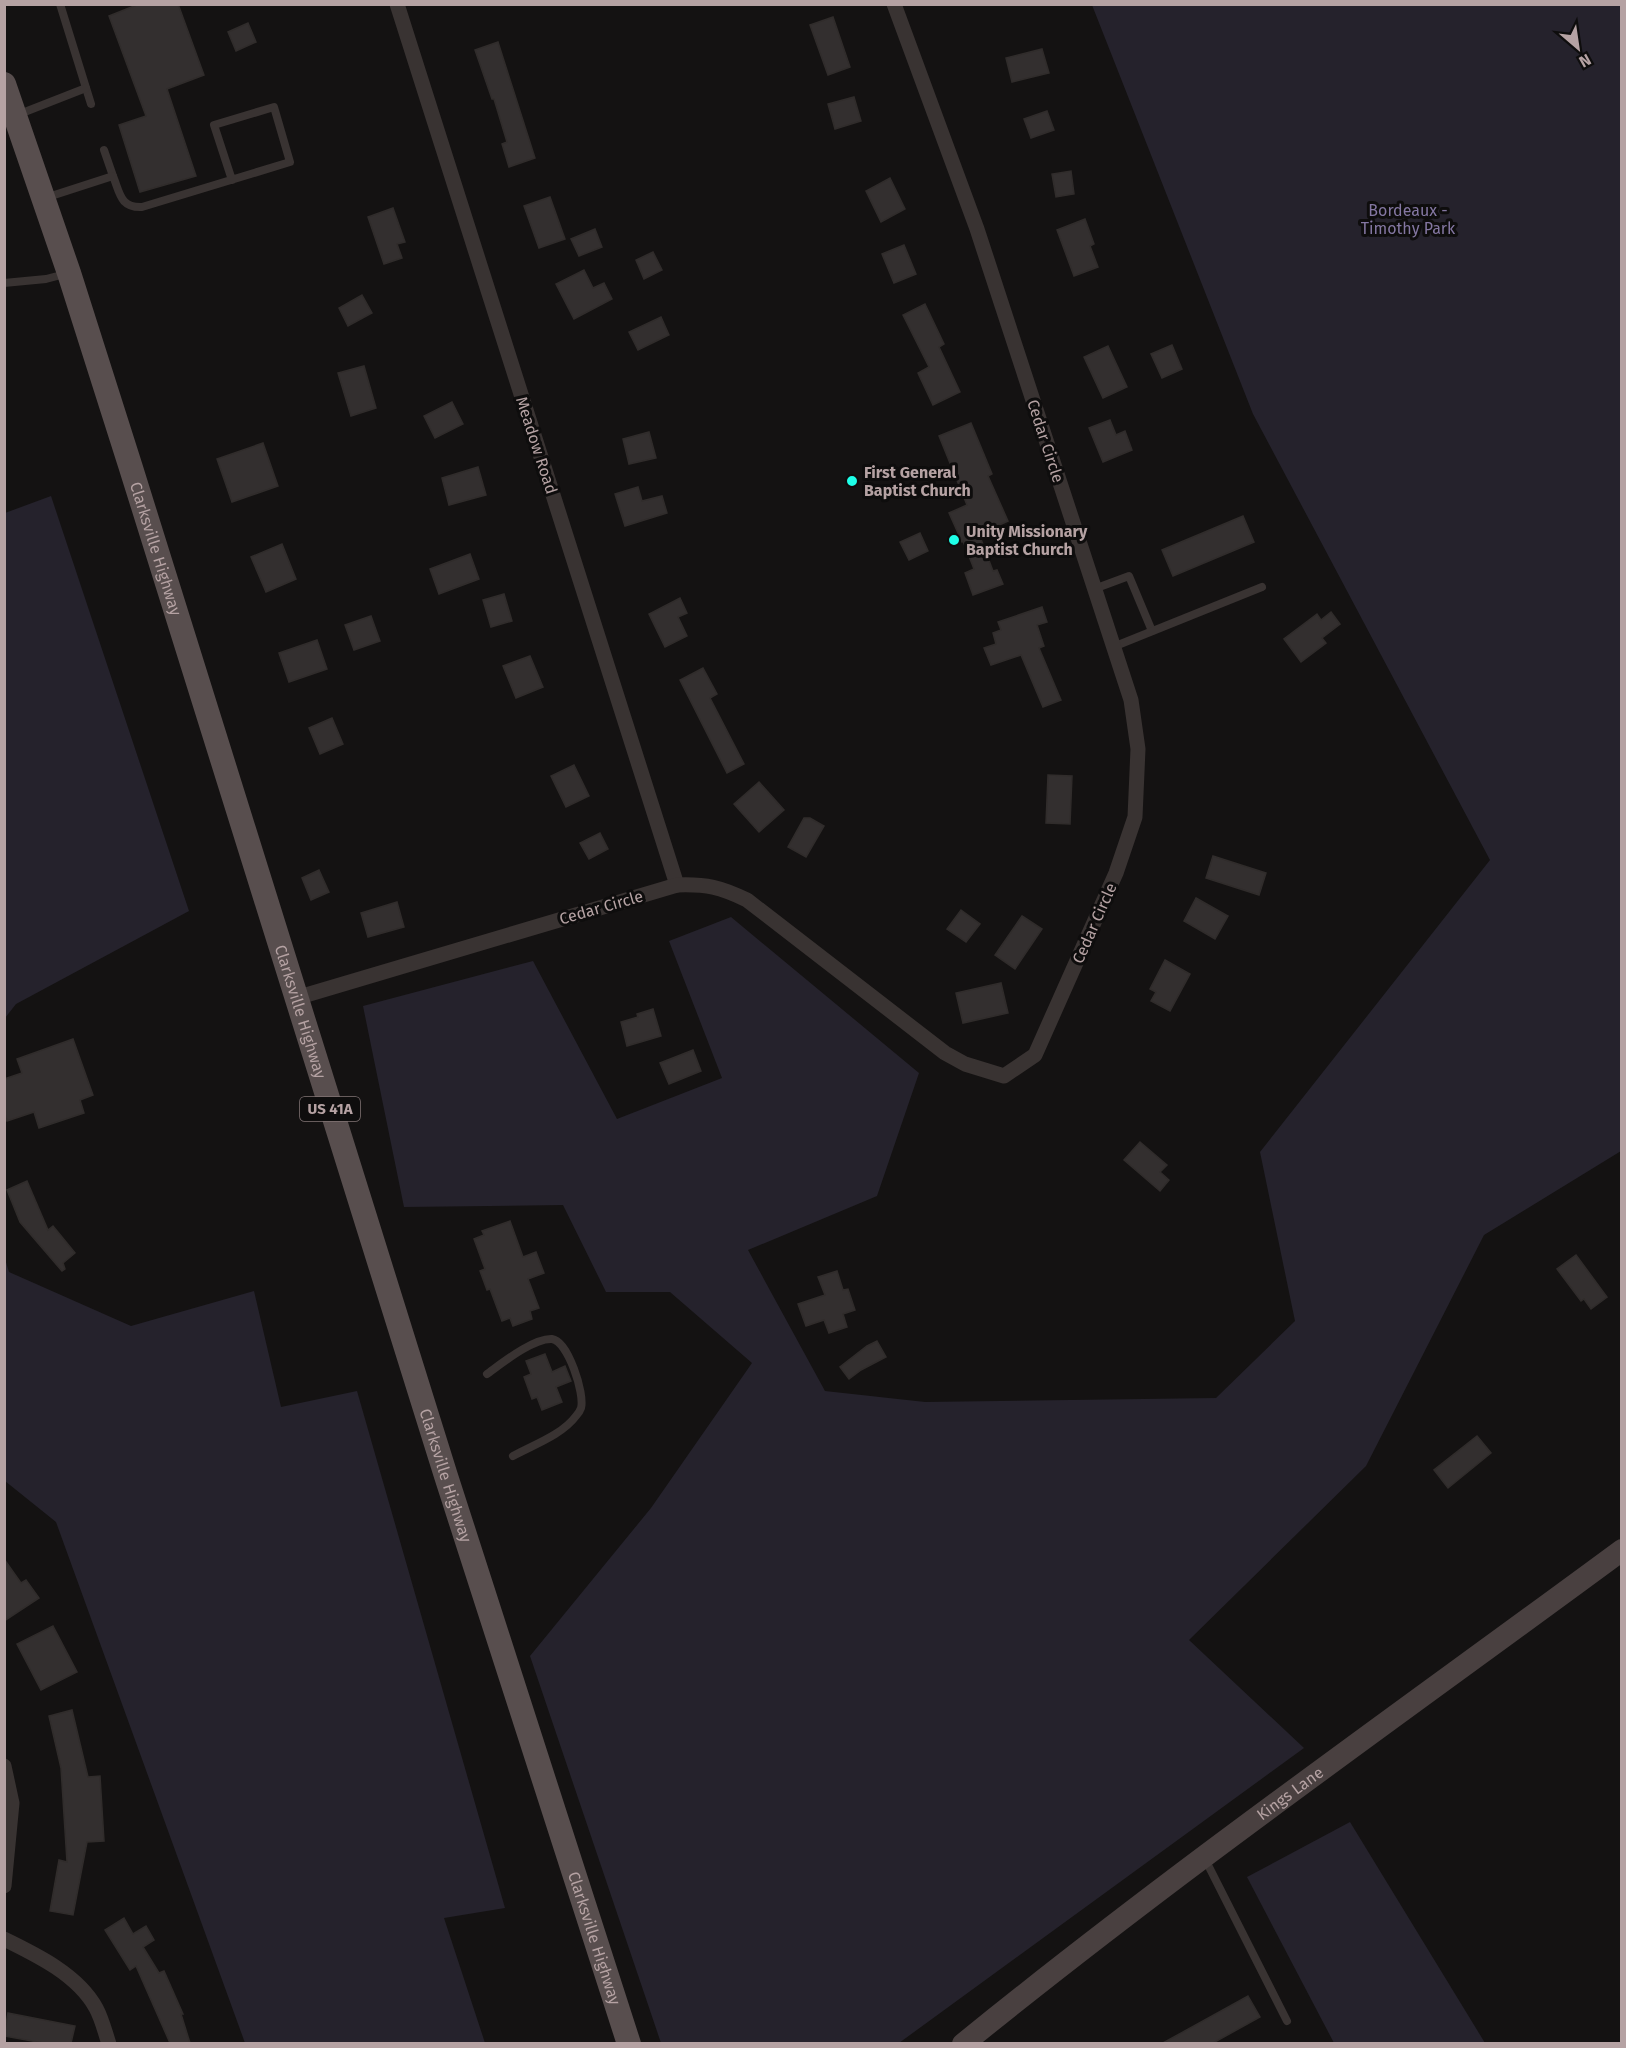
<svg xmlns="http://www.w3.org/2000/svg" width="1626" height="2048" font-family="'Fira Sans',sans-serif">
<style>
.green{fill:#25222c}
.building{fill:#332f2f;stroke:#302c2b;stroke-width:1.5}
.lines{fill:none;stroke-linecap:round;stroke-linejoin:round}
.lane{stroke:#393332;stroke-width:8}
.street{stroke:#393332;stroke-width:15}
.secondary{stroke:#494040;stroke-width:22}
.primary{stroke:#584e4e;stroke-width:24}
.poi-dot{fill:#1effe8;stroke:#0e0d0d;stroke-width:2}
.labels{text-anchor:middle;stroke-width:6;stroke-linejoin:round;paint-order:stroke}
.shield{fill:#0e0d0d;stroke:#837576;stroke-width:1.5}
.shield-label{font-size:15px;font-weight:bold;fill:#b5a2a3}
.park-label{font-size:16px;fill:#8477a2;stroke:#0e0d0d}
.street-label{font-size:16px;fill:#b5a2a3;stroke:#0e0d0d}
.poi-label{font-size:16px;font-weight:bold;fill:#b5a2a3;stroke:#0e0d0d;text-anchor:start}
</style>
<rect width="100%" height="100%" fill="#141212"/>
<g class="green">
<path d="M1092,5l528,-1 1,3v1144l-137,84 -118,231 -177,174 115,108 -405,295h-238l-131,-387 121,-148 101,-145 -82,-71h-64l-43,-87 -159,2 -41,-201 170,-45 84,158 105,-41 -53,-137 62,-24 188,156 -42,123 -129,54 77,141 100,11 291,-4 79,-77 -35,-169 230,-292 -237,-446z"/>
<path d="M51,496l138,415 -173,93 -11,14v-505z"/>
<path d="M5,1259l4,13 122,54 123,-35 27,116 76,-16 148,517 -61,10 41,125h-240l-189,-521 -51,-41z"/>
<path d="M1350,1822l135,221h-151l-87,-166z"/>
</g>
<g class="building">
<path d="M139,4h39l26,71 -37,14 29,87 -56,16 -21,-67 27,-9 -37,-100z"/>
<path d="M833,17l17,50 -22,8 -18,-50z"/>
<path d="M248,23l8,19 -20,9 -8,-19z"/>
<path d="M498,42l37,116 -26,9 -7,-23 5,-2 -13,-43h-2l-17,-49z"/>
<path d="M1042,49l7,24 -37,9 -6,-24z"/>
<path d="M854,97l7,24 -26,8 -7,-25z"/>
<path d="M1047,111l7,19 -23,8 -7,-19z"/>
<path d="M1071,171l3,23 -18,3 -4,-23z"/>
<path d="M890,178l15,31 -24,13 -15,-31z"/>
<path d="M550,197l15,42 -26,9 -15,-42z"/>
<path d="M393,208l12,34 -8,2 5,14 -18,6 -16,-47z"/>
<path d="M1085,219l9,25 -4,2 8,21 -24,9 -17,-46z"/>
<path d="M595,229l7,18 -23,9 -8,-17z"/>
<path d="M904,245l12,29 -22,9 -12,-29z"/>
<path d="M653,252l9,18 -18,9 -8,-19z"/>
<path d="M584,270l9,18 11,-5 8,16 -38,20 -18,-35z"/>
<path d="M362,295l10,18 -24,13 -9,-18z"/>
<path d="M925,304l19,40 -5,3 21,45 -27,13 -15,-32 11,-6 -26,-52z"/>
<path d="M661,317l8,18 -31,15 -9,-18z"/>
<path d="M1172,345l10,24 -20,9 -11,-24z"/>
<path d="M1108,346l19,41 -24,11 -19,-41z"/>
<path d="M364,366l12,42 -25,8 -13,-43z"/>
<path d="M452,402l11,22 -28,14 -11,-22z"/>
<path d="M1110,420l6,15 9,-4 7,19 -29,12 -14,-34z"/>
<path d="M971,423l21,51 -4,2 20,45 -29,13 14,37 4,-1 6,14 -30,11 -8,-22 9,-4 -11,-28 -1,1 -13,-29 18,-8 -28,-69z"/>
<path d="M649,432l7,26 -27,6 -6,-25z"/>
<path d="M263,443l15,43 -46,16 -15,-43z"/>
<path d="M478,467l8,28 -37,10 -7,-27z"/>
<path d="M638,487l4,14 20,-5 5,17 -42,13 -10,-32z"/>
<path d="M1243,516l11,26 -81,34 -11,-26z"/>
<path d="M920,533l8,18 -19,9 -9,-18z"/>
<path d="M282,544l14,35 -30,13 -15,-35z"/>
<path d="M470,554l9,25 -40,15 -9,-25z"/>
<path d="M504,594l8,27 -21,6 -8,-27z"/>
<path d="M680,598l7,15 -9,4 9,19 -22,11 -16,-33z"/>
<path d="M1042,607l5,15 -10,3 7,21 -5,2 22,52 -18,7 -22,-52 -30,10 -7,-17 12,-4 -3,-11 8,-3 -3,-8z"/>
<path d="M1331,612l9,12 -18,14 4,5 -25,19 -17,-23 33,-25 4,6z"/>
<path d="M371,616l9,25 -26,9 -9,-25z"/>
<path d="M317,640l10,29 -38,13 -10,-29z"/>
<path d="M530,656l13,31 -27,11 -13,-32z"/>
<path d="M703,668l14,26 -7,4 34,66 -17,9 -47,-93z"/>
<path d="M332,718l11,26 -23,10 -11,-26z"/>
<path d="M574,765l15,31 -23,11 -15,-31z"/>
<path d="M1048,775l24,1 -2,48 -24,-1z"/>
<path d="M759,782l25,28 -25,22 -25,-28z"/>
<path d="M804,818h6l14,8 -18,31 -18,-10z"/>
<path d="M600,833l8,16 -19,10 -9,-16z"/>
<path d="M1213,856l53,17 -7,22 -53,-17z"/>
<path d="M319,870l10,22 -18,8 -9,-22z"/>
<path d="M1196,898l32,18 -13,23 -31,-18z"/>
<path d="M397,902l7,25 -36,10 -7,-24z"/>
<path d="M961,910l19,14 -14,18 -19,-13z"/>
<path d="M1022,916l20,13 -27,40 -20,-14z"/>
<path d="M1165,960l25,14 -20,37 -19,-10 5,-9 -6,-3z"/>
<path d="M1001,983l7,30 -45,10 -7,-30z"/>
<path d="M653,1009l8,27 -34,10 -6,-24 17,-5 -1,-3z"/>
<path d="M73,1039l20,56 -13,5 4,13 -45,15 -5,-16 -27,9 -3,-9v-33l18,-6 -5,-14z"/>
<path d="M693,1050l8,21 -32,13 -9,-21z"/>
<path d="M1140,1142l27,23 -7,7 9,8 -9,11 -36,-31z"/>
<path d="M27,1181l21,49 5,-4 22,27 -12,10 2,6 -3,2 -42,-49 -13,-32z"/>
<path d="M510,1221l13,36 13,-5 8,21 -16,6 11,29 -9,3 2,8 -19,7 -3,-8 -8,3 -12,-32 -3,1 -7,-19 5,-2 -11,-30 10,-4 -2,-4z"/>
<path d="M1576,1255l31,42 -16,12 -7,-10 -3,2 -24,-32z"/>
<path d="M837,1271l6,19 5,-1 7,21 -12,4 4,13 -18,6 -5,-13 -18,6 -8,-22 27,-9 -7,-18z"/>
<path d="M877,1341l9,16 -25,13 -12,9 -9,-12 27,-21z"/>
<path d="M545,1354l7,18 13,-6 6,15 -15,6 6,15 -20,8 -5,-13 -5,2 -8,-22 7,-3 -5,-13z"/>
<path d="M1477,1436l14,17 -43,35 -14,-18z"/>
<path d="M4,1559l17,24 5,-3 13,18 -35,23z"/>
<path d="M53,1626l24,46 -36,18 -24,-46z"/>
<path d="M72,1710l16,67 12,-1 4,65 -17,1 -14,73 -23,-4 9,-51 8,2 -6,-94 -12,-52z"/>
<path d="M124,1918l9,16 13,-8 8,14 -11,7 16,26 5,-2 19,43h-2l9,29h-20l-34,-77 -6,4 -25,-40z"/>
<path d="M1248,1996l12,21 -47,26h-50z"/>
<path d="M8,2013l67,13 -4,17h-28l-39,-7z"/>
</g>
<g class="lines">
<g class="lane">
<path d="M60,4l31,100"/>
<path d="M17,115l69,-27"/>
<path d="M104,150l9,26"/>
<path d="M45,198l68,-22c7,17 7,32 29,31l148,-45 -16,-55 -60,18 18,55"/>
<path d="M4,283l42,-4 19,-5"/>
<path d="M1094,589l35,-13 23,55"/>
<path d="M1113,647l149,-60"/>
<path d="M487,1374c14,-10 46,-36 65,-35 16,2 33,55 29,69 -1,3 -3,6 -5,8 -14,19 -43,29 -63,40"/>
<path d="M1205,1859l82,162"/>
</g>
<g class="street">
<path d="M397,4l280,881"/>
<path d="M296,998l381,-113c30,-1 43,2 70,15l198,153 20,11 39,12 31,-21 81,-182 19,-56 3,-68 -7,-49 -154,-471 -83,-225"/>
<path d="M4,1766l8,37 -8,83"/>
<path d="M4,1939c33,16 74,36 92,69 6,11 9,24 13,36"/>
</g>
<path class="secondary" id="s1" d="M963,2044c213,-173 438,-331 659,-494"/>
<path class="primary" id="s2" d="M4,84l65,189 62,195 315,1008 183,568"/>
</g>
<g class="poi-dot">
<circle cx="852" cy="481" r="6"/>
<circle cx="954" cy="540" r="6"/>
</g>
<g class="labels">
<rect class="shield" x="300" y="1097" width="60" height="24" rx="4.5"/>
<g class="shield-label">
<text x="330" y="1114">US 41A</text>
</g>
<g class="park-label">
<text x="1408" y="216">Bordeaux -<tspan x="1408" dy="18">Timothy Park</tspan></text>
</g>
<g class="street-label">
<text transform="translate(1046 441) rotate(72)" y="6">Cedar Circle</text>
<text transform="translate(537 445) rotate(72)" y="6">Meadow Road</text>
<text dy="6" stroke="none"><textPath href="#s2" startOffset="489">Clarksville Highway</textPath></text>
<text transform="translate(601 907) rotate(-16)" y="6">Cedar Circle</text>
<text transform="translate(1094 923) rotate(-66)" y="6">Cedar Circle</text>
<text dy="6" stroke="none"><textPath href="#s2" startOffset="974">Clarksville Highway</textPath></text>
<text dy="6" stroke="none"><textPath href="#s2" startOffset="1460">Clarksville Highway</textPath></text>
<text dy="6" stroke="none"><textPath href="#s1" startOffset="412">Kings Lane</textPath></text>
<text dy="6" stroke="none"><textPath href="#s2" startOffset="1946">Clarksville Highway</textPath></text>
</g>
<g class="poi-label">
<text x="864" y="478">First General<tspan x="864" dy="18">Baptist Church</tspan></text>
<text x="966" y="537">Unity Missionary<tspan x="966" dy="18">Baptist Church</tspan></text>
</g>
</g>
<rect width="1626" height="2048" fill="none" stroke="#b5a2a3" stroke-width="12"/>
<g transform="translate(1578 48) rotate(151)" stroke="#0e0d0d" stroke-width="4.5" paint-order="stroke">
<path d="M0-4.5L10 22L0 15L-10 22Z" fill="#b5a2a3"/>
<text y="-9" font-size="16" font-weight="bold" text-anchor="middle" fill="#b5a2a3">N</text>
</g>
</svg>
